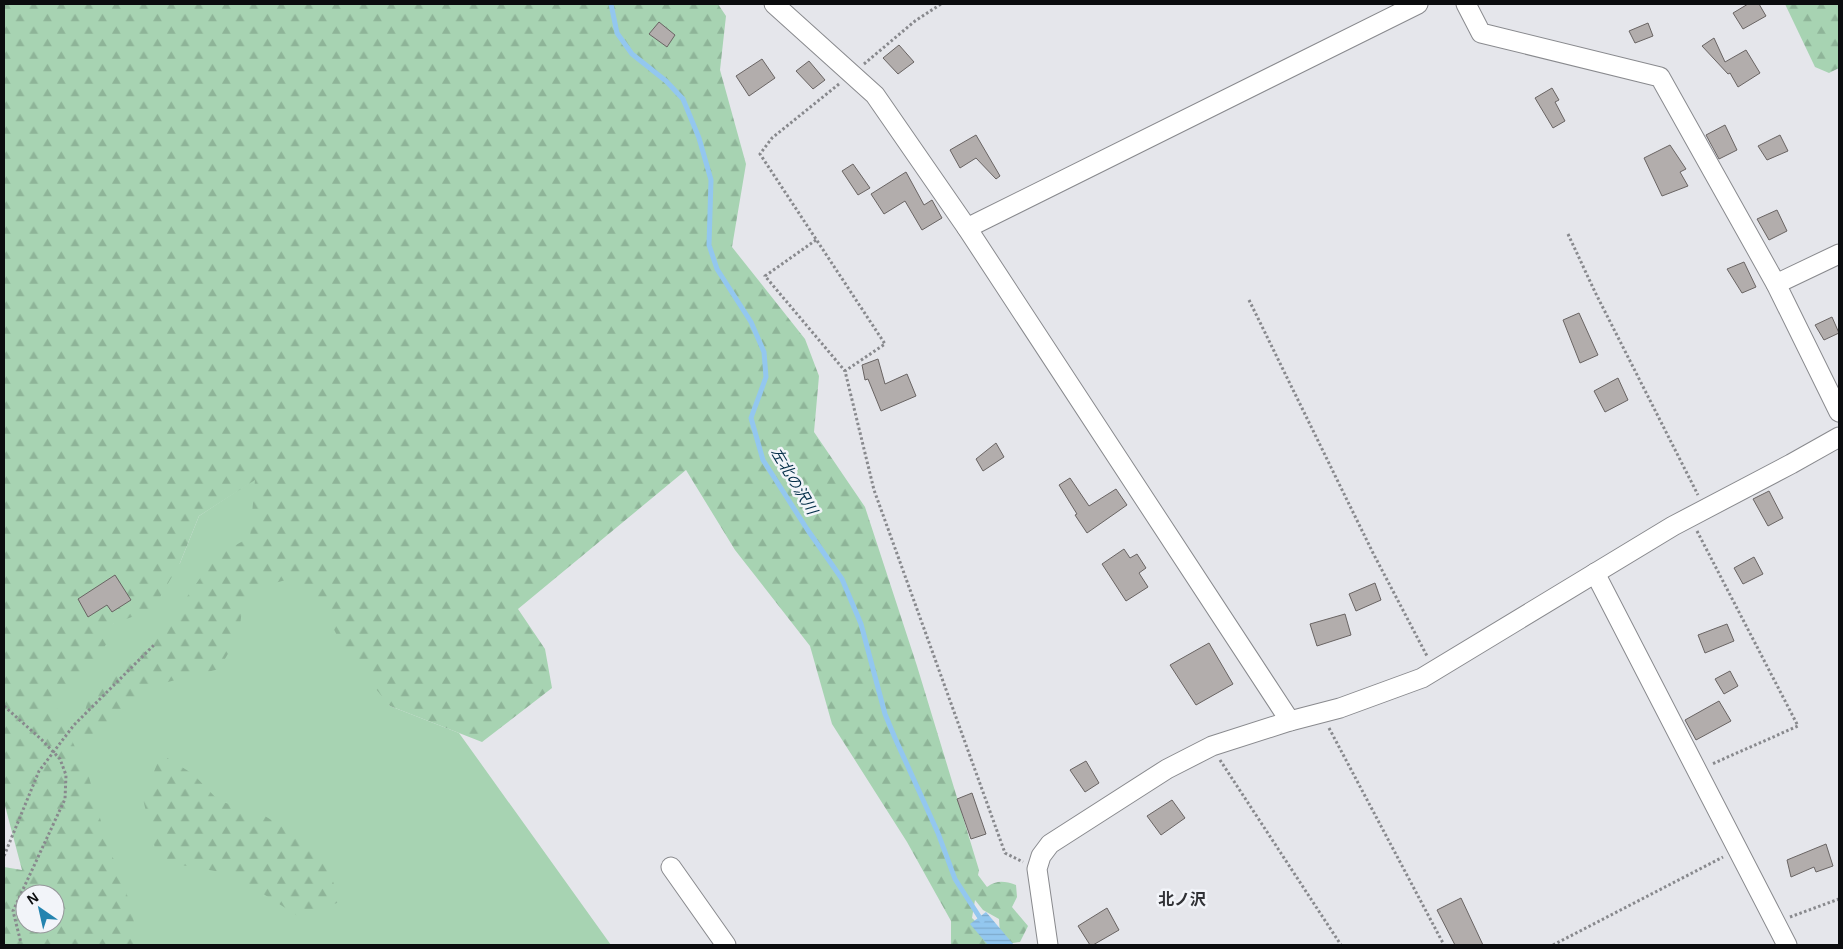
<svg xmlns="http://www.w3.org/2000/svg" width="1843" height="949" font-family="Helvetica,'Noto Sans JP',sans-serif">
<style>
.green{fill:#a7d3b2}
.forest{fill:url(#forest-firs);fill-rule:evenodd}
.water{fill:url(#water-rules)}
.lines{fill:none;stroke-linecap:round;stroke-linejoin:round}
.stream{stroke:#93c7ef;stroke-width:5}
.building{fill:#b2adac;stroke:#696463}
.minor-casing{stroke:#898a8e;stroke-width:21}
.path{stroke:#88898d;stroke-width:3;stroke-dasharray:2.5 2.5;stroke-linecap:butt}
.minor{stroke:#fff;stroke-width:19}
.labels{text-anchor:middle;stroke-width:5;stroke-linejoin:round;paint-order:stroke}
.water-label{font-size:15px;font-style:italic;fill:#032e48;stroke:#f2f4f9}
.quarter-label{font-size:16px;font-weight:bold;fill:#313236;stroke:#f2f4f9}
</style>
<defs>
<pattern id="forest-firs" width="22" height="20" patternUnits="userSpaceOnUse" patternTransform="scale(1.25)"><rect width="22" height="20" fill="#a7d3b2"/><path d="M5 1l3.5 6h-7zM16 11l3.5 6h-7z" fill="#8eb498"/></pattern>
<pattern id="water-rules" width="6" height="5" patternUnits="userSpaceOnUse" patternTransform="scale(1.25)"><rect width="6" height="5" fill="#93c7ef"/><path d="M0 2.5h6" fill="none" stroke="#7daacc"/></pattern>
</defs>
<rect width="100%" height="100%" fill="#e5e6eb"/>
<path class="green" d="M255,479l135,227 69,27 152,212h-483l-87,-256 139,-126 19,-47z"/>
<g class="forest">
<path d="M4,4h714l8,12 -6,54 26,94 -14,83 73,92 14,37 -5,56 51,75 52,159 62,204 -1,5 9,12c10,-7 17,-6 29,-2l1,12 -5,10 16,19 -8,16 -14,2 -6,-9 -1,-16 -16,-9 -8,-10 -3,18 28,27h-49v-24l-44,-79 -75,-118 -22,-78 -75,-96 -49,-80 -168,139 27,40 7,39 -70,54 -92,-36 -44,-53 -27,-53 -33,-20 -23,6 -21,23 -3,26 -20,34 -63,16 -51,43 -17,8 -7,-4 7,-35 16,-17 61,-52 50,-71 35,-20 5,-57 -56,36 -19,47 -27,46 -40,15c-2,27 -40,59 -60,76l36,77 18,67 17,39 16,62h-136v-78l18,3 -18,-68zM25,894h30v30h-30z"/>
<path d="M1785,4h54v64l-10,5 -14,-6z"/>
<path d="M161,754l32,20 26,27 41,12 63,39 17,50 -42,14 -66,-42 -74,-13 -15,-62z"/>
</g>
<path class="water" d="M986,912l28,33h-26l-18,-21z"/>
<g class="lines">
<path class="stream" d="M611,4l6,29 15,21 34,27 17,18 16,39 12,42 -2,65 8,24 34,53 13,30 2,25 -15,41 12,42 44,69 35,50 19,45 24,90 10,24 43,95 17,46 27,42"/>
</g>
<g class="building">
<path d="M1748,4h11l7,12 -23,13 -10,-16z"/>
<path d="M659,22l16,13 -8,12 -18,-13z"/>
<path d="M1648,23l5,13 -18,7 -6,-12z"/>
<path d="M1714,38l11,24 21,-12 14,23 -22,14 -8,-14 -2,1 -26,-28z"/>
<path d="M899,45l15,17 -16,12 -15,-16z"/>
<path d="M762,59l13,19 -26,18 -13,-20z"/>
<path d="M809,61l16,19 -12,9 -17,-18z"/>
<path d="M1552,88l7,12 -4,2 10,19 -12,7 -18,-30z"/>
<path d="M1725,125l12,25 -18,9 -13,-24z"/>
<path d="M976,135l24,41 -4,3 -20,-21 -16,10 -10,-18z"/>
<path d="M1780,135l8,16 -21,9 -9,-14z"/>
<path d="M1670,145l16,24 -6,3 8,14 -26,10 -18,-38z"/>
<path d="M853,164l17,24 -12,7 -16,-24z"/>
<path d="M906,172l18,33 8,-5 10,18 -20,12 -17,-29 -21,13 -13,-20z"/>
<path d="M1777,210l10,21 -18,9 -12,-21z"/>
<path d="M1744,262l12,25 -14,6 -15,-24z"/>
<path d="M1579,313l19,42 -18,8 -17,-43z"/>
<path d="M1832,317l7,16 -15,7 -9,-15z"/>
<path d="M878,359l7,25 22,-10 9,22 -35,15 -13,-32 -3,1 -3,-15z"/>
<path d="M1618,378l10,22 -23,12 -11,-21z"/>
<path d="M996,443l8,14 -21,14 -7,-12z"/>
<path d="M1070,478l19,28 27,-17 11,16 -40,28 -12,-18 2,-1 -18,-29z"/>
<path d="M1769,491l14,27 -15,8 -15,-27z"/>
<path d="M1124,549l6,9 7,-4 9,14 -7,5 9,14 -22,14 -24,-37z"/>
<path d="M1754,557l9,17 -20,10 -9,-16z"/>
<path d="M115,575l16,25 -19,12 -5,-7 -19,12 -10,-18z"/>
<path d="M1375,583l6,17 -25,11 -7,-17z"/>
<path d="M1345,614l6,21 -34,11 -7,-22z"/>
<path d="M1727,624l7,17 -29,12 -7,-18z"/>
<path d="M1209,643l24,41 -37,21 -26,-40z"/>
<path d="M1730,671l8,15 -14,8 -9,-15z"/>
<path d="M1719,701l12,20 -35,19 -11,-20z"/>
<path d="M1086,761l13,22 -14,9 -15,-22z"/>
<path d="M972,793l14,41 -15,5 -14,-40z"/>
<path d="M1172,800l13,18 -24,17 -14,-19z"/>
<path d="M1826,844l7,22 -17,6 -2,-5 -23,10 -4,-17z"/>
<path d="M1461,898l22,47h-28l-18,-35z"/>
<path d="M1107,908l12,22 -26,15h-3l-12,-19z"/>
</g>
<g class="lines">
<g class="minor-casing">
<g id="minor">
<path d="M774,4l101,91 92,133 323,493"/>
<path d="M1466,4l15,29 179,44 116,207 63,128"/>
<path d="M967,228l451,-224"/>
<path d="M1776,284l63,-30"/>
<path d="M1595,573l192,372"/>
<path d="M671,867l55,78"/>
<path d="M1048,945l-11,-76 4,-13 9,-12 117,-75 45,-23 78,-25 50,-13 82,-30 251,-152 118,-62 48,-27"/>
</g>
</g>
<g class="path">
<path d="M864,64l51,-43 26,-17"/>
<path d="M839,84l-67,54 -12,16 125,190 -40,27 29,119 131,363 18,9"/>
<path d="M1568,234l27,58 103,203"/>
<path d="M816,240l-51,36 80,95"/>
<path d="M1249,300l124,253 54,103"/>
<path d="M1697,531l101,195 -86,38"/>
<path d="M4,706l38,34 18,19 6,16 -1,24 -52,112 8,32"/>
<path d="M1329,728l115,217"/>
<path d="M1220,760l121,185"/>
<path d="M4,856l35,-85 35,-46 81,-81"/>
<path d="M1790,917l49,-18"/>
<path d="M1553,945l170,-88"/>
</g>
<use href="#minor" class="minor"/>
</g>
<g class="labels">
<g class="water-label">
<text transform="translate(794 481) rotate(59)" y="5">左北の沢川</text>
</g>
<g class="quarter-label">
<text x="1182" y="905">北ノ沢</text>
</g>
</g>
<rect width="1843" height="949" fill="none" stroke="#0b0c0e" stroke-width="10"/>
<g transform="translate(40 909) rotate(326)"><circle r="24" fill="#f2f4f9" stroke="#96979b"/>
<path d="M0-4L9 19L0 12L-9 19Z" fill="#2383af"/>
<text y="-8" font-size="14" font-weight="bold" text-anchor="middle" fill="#0b0c0e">N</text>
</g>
</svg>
